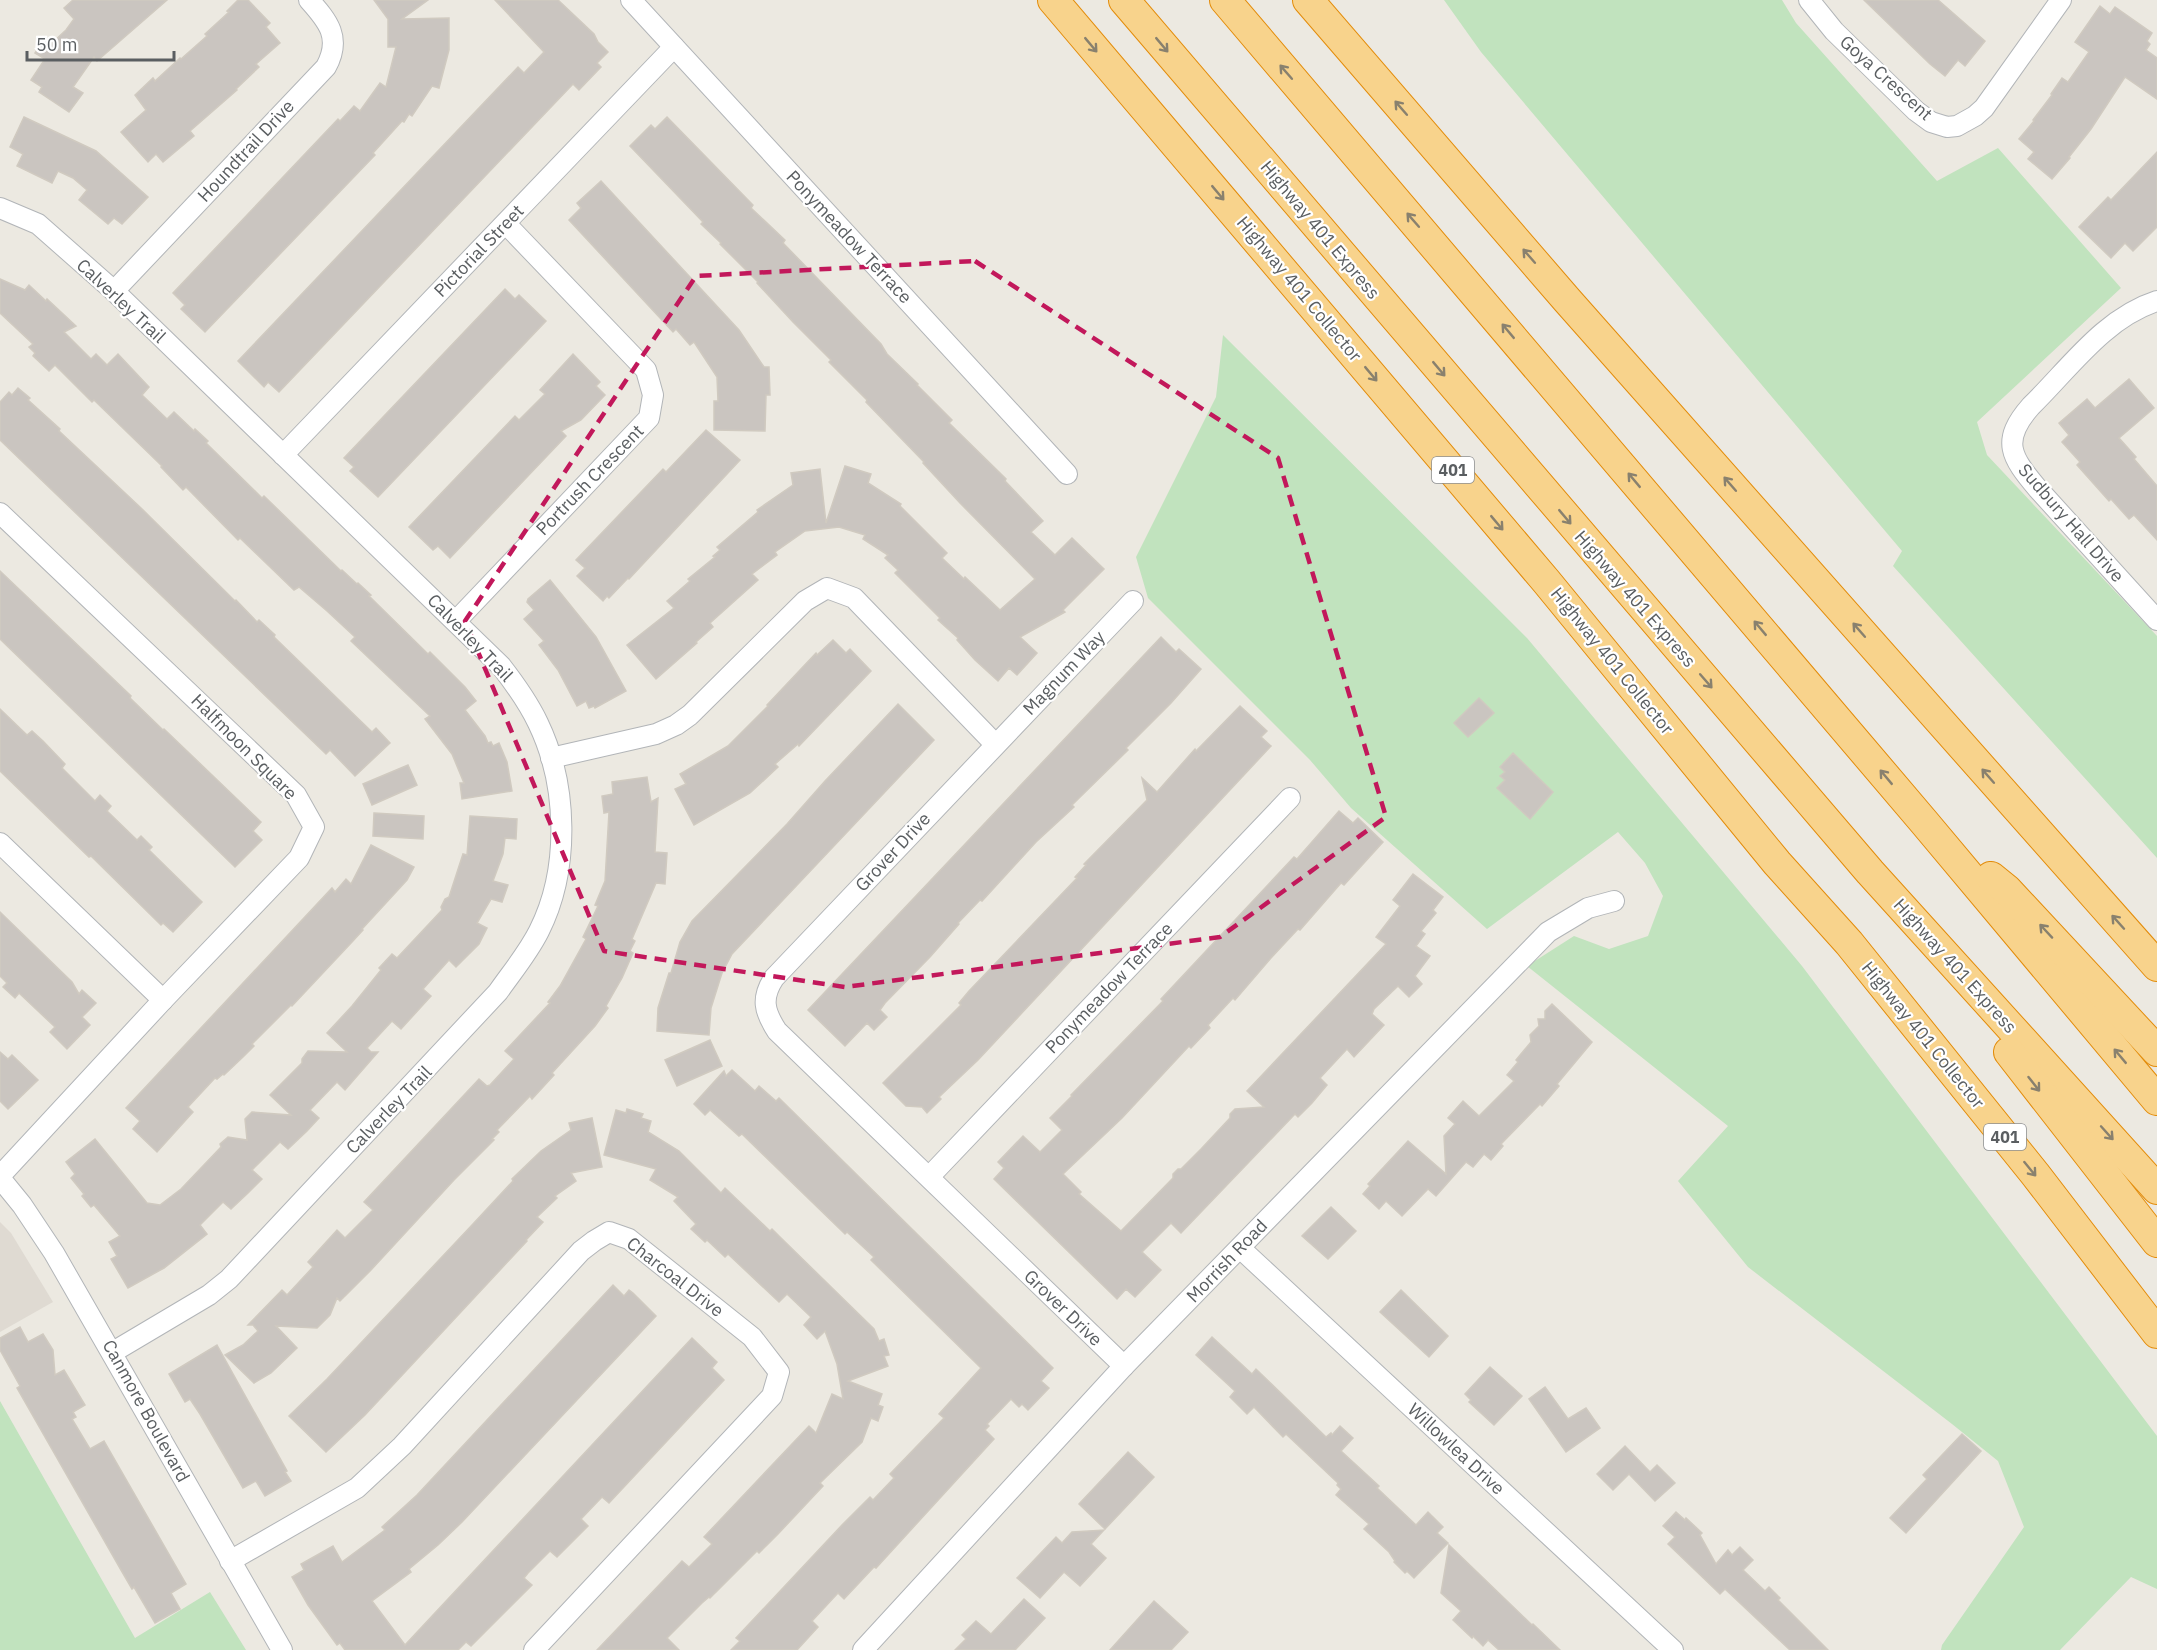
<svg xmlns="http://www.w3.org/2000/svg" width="2157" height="1650" font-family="'IBM Plex Sans',sans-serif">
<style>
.education{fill:#dfdad2}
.green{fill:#c1e3be}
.building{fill:#cac5c0;stroke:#d0cac0;stroke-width:1.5}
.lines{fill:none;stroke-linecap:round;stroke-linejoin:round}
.minor-casing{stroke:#b2b5b8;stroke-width:22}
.highway-casing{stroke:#e38c0a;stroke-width:32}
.minor{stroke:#fff;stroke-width:20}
.highway{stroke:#f8d38c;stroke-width:30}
.oneway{stroke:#89816e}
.marked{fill:none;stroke:#c2185b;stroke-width:4.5;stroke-dasharray:12 8;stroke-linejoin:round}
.labels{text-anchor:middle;stroke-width:4.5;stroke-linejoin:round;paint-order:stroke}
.shield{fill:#fff;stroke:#8c8e90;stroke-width:1.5}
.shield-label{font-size:16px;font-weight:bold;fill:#5a5e61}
.street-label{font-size:18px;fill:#5a5e61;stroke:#fff}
</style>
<rect width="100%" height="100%" fill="#ece9e1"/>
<path class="education" d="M0,1222l11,11 42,69 -53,30z"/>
<g class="green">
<path d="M1444,0h338l14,23 141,158 61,-33 123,140 -144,134 10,33 170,181v222l-264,-292 9,-15 -421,-499z"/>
<path d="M1223,335l304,303 275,328 355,470v153l-26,-12 -71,73h-119l1,-5 82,-118 -26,-66 -46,-37 -204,-157 -70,-86 50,-55 -201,-160 47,-30 35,13 39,-13 15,-40 -18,-33 -27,-31 -131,97 -136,-121 -41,-48 -162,-162 -12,-41 80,-160z"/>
<path d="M0,1401l135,237 75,-46 36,58h-246z"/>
</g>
<g class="building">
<path d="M73,0h94l-70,61 -3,-4 -21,30 10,6 -14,19 -30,-20 3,-5 -11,-7 14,-21 -10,-6 10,-15 7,5 14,-13 8,-11 -10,-11z"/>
<path d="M238,0h10l22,23 -4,4 14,16 -24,21 3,3 -23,22 1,1 -47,41 4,5 -31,26 -7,-8 -8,8 -27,-30 25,-22 -11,-15 18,-17 2,3 25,-23 1,1 26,-23 -2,-2 24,-22 -2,-1z"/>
<path d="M374,0h54l-26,19 47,-1v32l-10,38 -7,-2 -20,30 -3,-2 -5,8 -2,-1 -29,32 2,2 -170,177 -24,-23 4,-4 -12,-12 165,-174 2,2 14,-15 6,5 20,-28 6,4 10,-40h-8v-28z"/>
<path d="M495,0h63l36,34 4,8 10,10 -11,11 4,4 -22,23 -6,-6 -294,308 -11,-10 -4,5 -26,-26 280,-294 6,6 20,-21z"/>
<path d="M1864,0h74l47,41 -20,25 -7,-6 -13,16 -15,-12z"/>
<path d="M2100,6l10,8 5,-7 37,26 -5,8 3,3 -4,6 11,8v41l-32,-22 -34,52 -22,28 1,1 -18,21 -24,-20 6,-7 -15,-13 15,-18 -1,-1 19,-25 -1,-1 11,-16 6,4 21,-30 -14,-10z"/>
<path d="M24,117l72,34 52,46 -26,27 -8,-6 -6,6 -29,-24 8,-10 -14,-12 -15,-7 -6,12 -35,-17 6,-12 -13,-7z"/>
<path d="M667,117l86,88 -2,3 34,32 -2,3 98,101 6,10 31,30 -1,1 35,35 -3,3 57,56 -1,2 38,40 -12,11 24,23 17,-17 32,31 -41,41 2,2 -45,25 17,16 -20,22 -8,-7 -11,13 -23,-21 -18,-20 1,-2 -20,-18 2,-2 -45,-45 3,-3 -13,-12 3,-3 -25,-16 2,-4 -26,-8 -34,4 -30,21 2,3 -25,19 6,6 -48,43 3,4 -17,15 1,1 -41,36 -29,-34 47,-37 -7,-7 23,-20 -2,-2 27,-22 -2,-1 7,-6 -3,-3 41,-35 -1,-2 36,-25 -2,-12 29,-4 6,54 19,-57 26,8 -3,9 33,21 -1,2 47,47 -5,5 22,21 1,-2 35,33 35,-31 -75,-76 -37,-40 1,-1 -58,-60 1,-2 -38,-38 2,-2 -38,-38 -36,-39 1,-1 -38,-38 1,-1 -20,-19 2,-2 -73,-76 21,-21 4,4z"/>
<path d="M2157,152v75l-24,24 -8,-8 -14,15 -32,-31 29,-30 3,3z"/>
<path d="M601,181l138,149 25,37h5l1,28h-4l-1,36 -51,-1v-29h4l-1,-24 -23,-35 -4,3 -14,-16 -3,3 -104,-112 12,-12 -4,-5z"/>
<path d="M0,279l25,11 4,-5 17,16 1,-2 29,27 -12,6 27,27 5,-5 11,11 11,-11 31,33 -7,8 25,24 7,-7 20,19 1,-2 13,12 -2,2 56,55 2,-2 77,75 1,-1 15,14 1,-1 13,12 -2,1 59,58 2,-2 35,35 11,14 -11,9 20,26 3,7 3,-1 2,4 6,-3 8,19 5,29 -50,8 -2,-16h4l-12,-29 -27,-35 5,-3 -79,-75 4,-4 -28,-26 -28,-24 -5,3 -54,-52 -2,2 -52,-53 -3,3 -22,-23 1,-1 -68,-66 -2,2 -37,-37 -6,6 -16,-15 2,-3 -6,-6 4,-3 -33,-31z"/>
<path d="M505,289l10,10 4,-4 27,26 -168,176 -28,-26 4,-4 -10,-9z"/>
<path d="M573,354l27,28 -4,4 9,9 -24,25 -20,11 5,5 -116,122 -12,-12 -5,4 -24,-23 106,-111 4,4 26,-26 -5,-4z"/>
<path d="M2129,379l25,29 -35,30 17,19 -2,2 23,27v54l-23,-25 -5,4 -18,-20 -2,2 -32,-36 3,-3 -18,-20 7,-7 -10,-12 28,-24 8,9z"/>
<path d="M18,388l12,10 -2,2 32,29 -1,2 82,77 94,93 1,-1 21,22 2,-2 16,15 -1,2 98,95 4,-4 14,15 -35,33 -25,-26 -4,4 -326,-314v-38l9,-10 3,3z"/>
<path d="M706,430l34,30 -111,119 -1,-1 -19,20 -2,-2 -4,5 -26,-25 8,-8 -9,-8 87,-91 3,3z"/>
<path d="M0,571l131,125 -1,2 33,32 1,-1 97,93 -8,9 9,9 -27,27 -235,-228z"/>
<path d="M550,580l46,57 30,54 -31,17 -1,-2 -5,2 -3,-7 -9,5 -19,-36 -19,-25 5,-4 -20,-22 10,-9 -7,-8 1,-3z"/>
<path d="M1161,637l15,15 3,-3 22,20 -30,34 -45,45 2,2 -56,55 2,2 -38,35 -54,59 -2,-1 -22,23 1,1 -29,33 -45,46 -5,7 7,7 -13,13 -7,-7 -22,23 -37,-36z"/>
<path d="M833,640l13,13 4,-4 21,22 -72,75 -1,-2 -23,20 3,3 -28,26 -56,32 -19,-36 11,-5 -6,-10 48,-28 40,-40 -1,-1 49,-52 1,2z"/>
<path d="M1479,698l15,15 -26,24 -14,-14z"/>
<path d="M898,704l36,36 -202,214 -10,19 -11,35 -2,27 -52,-4 1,-23 11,-35h2l9,-31 12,-21 95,-97 38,-43z"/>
<path d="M1240,706l27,25 -6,6 10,9 -293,314 -39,37 2,2 -14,14 -5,-6 -16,-1 -23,-23 78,-78 -2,-2 10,-12 108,-113 -2,-1 11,-12 -2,-1 63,-64 -5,-22 15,14 38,-43 1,2z"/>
<path d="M0,709l27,26 5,-4 11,10 22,23 -3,4 33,33 5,-6 11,11 -4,5 30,29 4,-4 11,11 -3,3 53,52 -29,30 -10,-9 -2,2 -70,-69 -2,1 -89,-86z"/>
<path d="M1513,753l40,39 -23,27 -33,-31 8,-8 -5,-4 5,-4 -5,-5z"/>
<path d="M408,765l9,20 -45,20 -9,-21z"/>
<path d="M647,777l4,25 7,-4 -3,54 12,1 -2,31 -9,-1 -24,56 3,2 -5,10 3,2 -11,25 -16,28 2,2 -13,18 -43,47 2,2 -22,24 -2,-3 -33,34 2,2 -7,7 2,1 -40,40 -83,90 -31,31 -3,-3 -7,17 -13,13 -41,-2 21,22 -26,25 -17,10 -29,-28 18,-10 15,-14 -5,-6h-5l34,-35 5,5 26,-28 -5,-5 29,-32 8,8 28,-28 -9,-8 115,-123 8,7 3,-1 24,-26 -9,-8 45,-48 -2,-1 12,-16 26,-47 -3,-2 15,-31 -3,-1 10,-24 4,-69 -5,1 -2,-17 11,-2 -1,-12z"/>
<path d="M1339,811l14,12 5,-5 25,24 -39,43 -3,-2 -41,47 -2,-1 -27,29 -36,42 -2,-2 -25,27 2,3 -19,20 -2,-2 -67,72 -59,56 18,18 -2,2 42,37 52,-53v-4l5,-5h3l20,-20 29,-31v-4l5,-5 29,-2 -17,-16 139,-147 -10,-7 24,-31 -7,-6 20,-26 30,23 -10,13 3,3 -15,18 4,3 -9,12 14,10 -15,20 7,8 -13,13 -11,-11 -24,23 -2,5 12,11 -30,32 -7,-8 -27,29 7,7 -15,18 -14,14 -3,-3 -114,119 -10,-10 -29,29 19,18 -26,27 -9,-8 -9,10 -123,-120 10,-11 -6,-6 25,-26 17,16 22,-22 -12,-12 22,-22 -1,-1 92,-94 -2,-2 133,-142 3,2z"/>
<path d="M374,813l50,3 -1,23 -50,-3z"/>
<path d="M470,816l47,3 -1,20 -11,-1 -2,16 -10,27 15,4 -6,17 -11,-3 -14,24 10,5 -8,16 -23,23 -7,-7 -26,29 8,7 -30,33 -9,-8 -25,27 4,4h7l-33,38 -8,-8 -27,28 9,8 -12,13 -19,18 -8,-7 -28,28 10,9 -14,14 -17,16 -8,-7 -23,23 7,9 -43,34 -36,20 -17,-29 6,-3 -8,-14 11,-6 -26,-31 -3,2 -9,-11 2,-2 -13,-16 4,-4 -9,-12 29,-23 52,64 13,2 21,-16 40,-42 -1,-3 8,-7 19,3 -2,-21 7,-7 39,3 -21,-20 32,-32v-4l6,-8 39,1 -20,-19 25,-27 29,-36 -2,-2 13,-14 5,4 45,-48 -1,-3 4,-8 4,-2 14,-43 4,1z"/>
<path d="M371,845l43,22 -7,13 -45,49 1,1 -11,12 -60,64 -1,-1 -39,39 2,2 -11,11 -19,18 -1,-1 -6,5 -2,-1 -27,29 5,5 -36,40 -24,-23 7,-8 -14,-13 206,-220 3,4 11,-13 5,5z"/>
<path d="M0,912l72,70 7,12 3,-4 14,13 -14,14 8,8 -23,24 -17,-17 5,-5 -36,-34 -4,5 -12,-11 4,-4 -7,-7z"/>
<path d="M1552,1004l40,38 -35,42 2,2 -17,20 -2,-2 -39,40 2,2 -12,14 -7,-6 -11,13 -7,-5 -30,34 -8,-7 -26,27 -16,-15 -7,8 -16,-15 7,-8 -2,-2 40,-43 38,33 -2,-38 11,-12 -7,-6 15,-17 16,15 35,-35 -7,-6 11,-13 -2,-2 15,-18 -1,-7 9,-9 -1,-7h7v-8z"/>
<path d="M710,1040l12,26 -45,20 -12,-26z"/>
<path d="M0,1052l8,7 4,-4 26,25 -30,29 -8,-8z"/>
<path d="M732,1070l23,21 4,-5 17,15 3,-3 274,270 -12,13 8,7 -21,22 -6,-6 -3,3 -8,-8 -24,25 2,2 -4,4 9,9 -118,129 -2,-1 -30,32 -6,-6 -26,28 6,6 -21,23h-66l9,-9 -4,-3 106,-113 28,-28 3,3 21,-22 -4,-4 54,-56 -5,-4 42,-46 -110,-108 3,-3 -27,-25 -2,2 -103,-100 -3,2 -29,-26 -5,5 -11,-11 30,-33 2,5z"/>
<path d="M627,1109l16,5 -2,4 10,3 -3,11 31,19 42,42 4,-5 45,43 2,-2 7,7 95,93 5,12 5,-2 5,16 -5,1 4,10 -40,15 34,13 -4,11 5,2 -5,14 -7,-3 -9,24 -42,41 3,3 -45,48 -19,19 -2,-2 -47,47 -1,-1 -7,6 -35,35 12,12h-82l85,-89 7,6 23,-23 -8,-7 105,-111 7,7 16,-39 11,5 -6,-35 -12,-33 -8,8 -13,-14 7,-8 -24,-23 -8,8 -51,-48 -3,3 -18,-17 -2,2 -14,-13 5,-5 -22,-23 4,-4 -28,-17 6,-11 -52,-14 12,-45 10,3z"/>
<path d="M592,1118l10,49 -31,6 5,8 -21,15 2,2 -20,19 6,5 -17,18 1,1 -162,174 -39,37 -37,-36 38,-37 145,-154 41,-44 -1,-2 29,-28 30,-21 -2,-7z"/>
<path d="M1331,1207l25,24 -28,28 -26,-23z"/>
<path d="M613,1285l11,11 5,-6 4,3 23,23 -194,206 -24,23 -29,24 2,3 -39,29 33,44 287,-307 25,24 -5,6 12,12 -115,123 -7,-6 -21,22 7,7 -31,31 -7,-6 -22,22 -4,5 8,7 -61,61 -5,-4 -8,8h-113l-5,-7 -3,2 -29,-40 -16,-28 12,-7 -3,-6 32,-18 9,16 43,-32 -3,-3 35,-32z"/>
<path d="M1401,1290l47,46 -19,21 -49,-45z"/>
<path d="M20,1327l8,15 15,-8 10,16 2,25 9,-5 21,35 -12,7 3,5 -4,2 18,30 14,-8 82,143 -15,9 9,16 -25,14 -21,-36 -2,2 -11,-19 -104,-182 3,-2 -20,-36v-12z"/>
<path d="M1212,1337l40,37 4,-5 70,68 5,-4 1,2 8,-9 13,12 -12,13 38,35 -2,2 39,37 12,-13 15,15 -6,6 11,10 -34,35 -7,-7 -2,2 -11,-11 1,-1 -6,-9 -25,-23 5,-5 -33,-29 5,-6 -4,-4 1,-2 -52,-49 -3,3 -29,-30 -7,7 -17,-17 5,-6 -39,-36z"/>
<path d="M217,1345l70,126 -2,1 6,9 -26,15 -9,-15 -13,7 -43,-74 -10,-15 -5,3 -16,-28z"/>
<path d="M1490,1367l32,29 -28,29 -25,-23 2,-2 -6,-6z"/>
<path d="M1545,1387l23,32 18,-11 14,20 -34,24 -37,-53z"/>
<path d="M1962,1434l19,17 -75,82 -16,-15 37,-39 -4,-4z"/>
<path d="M1625,1446l25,26 7,-7 18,18 -20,18 -26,-27 -16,16 -16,-16z"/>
<path d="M1128,1452l26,25 -49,52 -26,-25z"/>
<path d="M1676,1512l9,8 1,-2 16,15 -2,2 16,29 12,-14 4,5 8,-8 13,13 -10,10 22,21 4,-4 11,11 -2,2 50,50h-38l-65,-61 -5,5 -52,-50 7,-7 -12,-11z"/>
<path d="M1104,1530l-13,14 15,14 -26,28 -16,-14 -24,26 -23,-20 39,-41 6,6 10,-11z"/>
<path d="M1449,1545l83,80 1,-1 27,26h-61l-11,-10 -5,6 -10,-10 -1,2 -19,-18 8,-9 -20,-18z"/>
<path d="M1024,1599l21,19 -30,32h-60l11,-11 -4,-4 14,-14 15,13z"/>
<path d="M1154,1601l34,31 -17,18h-61z"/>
</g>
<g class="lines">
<g class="minor-casing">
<g id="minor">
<path d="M631,0l436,474"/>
<path d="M1809,0l25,31 82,80 15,11 16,5 10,-1 18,-10 9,-8 77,-108"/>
<path d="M0,208l38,16 76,67 387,375c14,18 27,36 37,57 30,62 32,147 1,208 -11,22 -27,41 -41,61l-269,287 -20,16 -96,57"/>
<path d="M114,291l212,-224c16,-29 2,-46 -17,-67"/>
<path d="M2157,301c-53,17 -88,68 -126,105 -31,35 -20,51 7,83l119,131"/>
<path d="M283,455l391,-408"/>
<path d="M0,513l296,282 18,32 -15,31 -136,142 -163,176"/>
<path d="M456,621l193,-203 4,-23 -7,-25 -140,-146"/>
<path d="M551,758l105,-24 20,-9 14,-10 115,-114 22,-13 27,10 141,146"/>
<path d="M0,843l163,157"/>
<path d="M929,1177l361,-379"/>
<path d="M0,1178l22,27 32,48 228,397"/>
<path d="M1240,1248l433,402"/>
<path d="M1124,1366l-347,-335c-13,-20 -16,-33 -3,-53l359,-377"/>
<path d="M230,1561l127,-73 45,-42 179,-195 13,-10 15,-9 20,7 123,98 27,35 -7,24 -238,254"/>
<path d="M863,1650l261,-284 424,-434 40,-24 26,-7"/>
</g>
</g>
<g class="highway-casing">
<g id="highway">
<path d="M1053,0l493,581 231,282 72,80 186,231 122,159"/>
<path d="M1124,0l746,872 287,317"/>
<path d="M1225,0l699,822 233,278"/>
<path d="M1308,0l259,300 590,666"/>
<path d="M1991,877l16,13 150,161"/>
<path d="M2009,1052l148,190"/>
</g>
</g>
<use href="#minor" class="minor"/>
<use href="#highway" class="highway"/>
</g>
<defs><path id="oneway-shaft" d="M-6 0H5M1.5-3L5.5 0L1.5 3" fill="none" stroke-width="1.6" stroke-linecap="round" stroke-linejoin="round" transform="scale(1.5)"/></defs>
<g class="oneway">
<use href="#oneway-shaft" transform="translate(1091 45) rotate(50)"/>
<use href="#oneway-shaft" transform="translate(1162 45) rotate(50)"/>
<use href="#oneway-shaft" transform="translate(1286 72) rotate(-131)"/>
<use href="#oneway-shaft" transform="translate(1401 108) rotate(-131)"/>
<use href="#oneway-shaft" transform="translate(1218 193) rotate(50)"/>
<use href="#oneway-shaft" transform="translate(1413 220) rotate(-131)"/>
<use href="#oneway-shaft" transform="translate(1529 256) rotate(-131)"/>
<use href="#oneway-shaft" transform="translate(1508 331) rotate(-130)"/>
<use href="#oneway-shaft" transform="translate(1439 369) rotate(50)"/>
<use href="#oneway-shaft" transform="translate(1371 374) rotate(50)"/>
<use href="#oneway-shaft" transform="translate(1634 480) rotate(-130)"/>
<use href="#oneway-shaft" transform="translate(1730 484) rotate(-131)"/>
<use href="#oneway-shaft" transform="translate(1565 517) rotate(50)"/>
<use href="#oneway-shaft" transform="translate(1497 523) rotate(50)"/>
<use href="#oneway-shaft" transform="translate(1760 628) rotate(-130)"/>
<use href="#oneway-shaft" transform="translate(1859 630) rotate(-131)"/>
<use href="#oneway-shaft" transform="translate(1706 681) rotate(49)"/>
<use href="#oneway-shaft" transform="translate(1988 776) rotate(-131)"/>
<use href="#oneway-shaft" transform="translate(1886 777) rotate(-130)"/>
<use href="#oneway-shaft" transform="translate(2118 922) rotate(-132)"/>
<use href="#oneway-shaft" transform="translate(2046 931) rotate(-133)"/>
<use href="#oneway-shaft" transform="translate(2120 1056) rotate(-130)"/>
<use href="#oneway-shaft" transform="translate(2034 1084) rotate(52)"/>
<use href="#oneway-shaft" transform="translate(2107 1133) rotate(48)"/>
<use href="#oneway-shaft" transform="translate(2030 1169) rotate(51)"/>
</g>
<path class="marked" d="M975,261l303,197 108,359 -166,120 -375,50 -241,-36 -139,-330 231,-345z"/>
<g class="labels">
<g class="shield">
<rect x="1432" y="457" width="42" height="26" rx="4.5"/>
<rect x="1984" y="1124" width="42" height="26" rx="4.5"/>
</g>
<g class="shield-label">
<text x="1453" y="476">401</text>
<text x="2005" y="1143">401</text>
</g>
<g class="street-label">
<text transform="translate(1886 78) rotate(42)" y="6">Goya Crescent</text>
<text transform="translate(246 151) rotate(-47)" y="6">Houndtrail Drive</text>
<text transform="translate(1320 230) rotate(50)" y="6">Highway 401 Express</text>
<text transform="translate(849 237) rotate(47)" y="6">Ponymeadow Terrace</text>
<text transform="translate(479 251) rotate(-46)" y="6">Pictorial Street</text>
<text transform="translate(1299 289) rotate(50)" y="6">Highway 401 Collector</text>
<text transform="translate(121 301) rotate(43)" y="6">Calverley Trail</text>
<text transform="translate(590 480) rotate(-46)" y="6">Portrush Crescent</text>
<text transform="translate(2071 523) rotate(49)" y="6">Sudbury Hall Drive</text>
<text transform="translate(1635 599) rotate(49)" y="6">Highway 401 Express</text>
<text transform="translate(470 638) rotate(46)" y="6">Calverley Trail</text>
<text transform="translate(1612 661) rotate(51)" y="6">Highway 401 Collector</text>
<text transform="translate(1064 673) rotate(-46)" y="6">Magnum Way</text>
<text transform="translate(244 747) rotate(45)" y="6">Halfmoon Square</text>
<text transform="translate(893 852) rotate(-47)" y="6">Grover Drive</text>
<text transform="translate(1955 966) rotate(48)" y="6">Highway 401 Express</text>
<text transform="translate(1109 988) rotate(-46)" y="6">Ponymeadow Terrace</text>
<text transform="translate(1923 1035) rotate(51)" y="6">Highway 401 Collector</text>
<text transform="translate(389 1110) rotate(-46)" y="6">Calverley Trail</text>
<text transform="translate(1227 1261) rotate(-46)" y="6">Morrish Road</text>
<text transform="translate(675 1277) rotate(38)" y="6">Charcoal Drive</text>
<text transform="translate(1063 1308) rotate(44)" y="6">Grover Drive</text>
<text transform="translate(146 1411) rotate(61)" y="6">Canmore Boulevard</text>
<text transform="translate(1456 1449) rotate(43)" y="6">Willowlea Drive</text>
</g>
</g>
<path d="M27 51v9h147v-9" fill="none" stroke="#5a5e61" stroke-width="3"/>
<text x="36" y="51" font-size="18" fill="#5a5e61" stroke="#ffffff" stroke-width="4.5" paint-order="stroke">50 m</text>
</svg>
